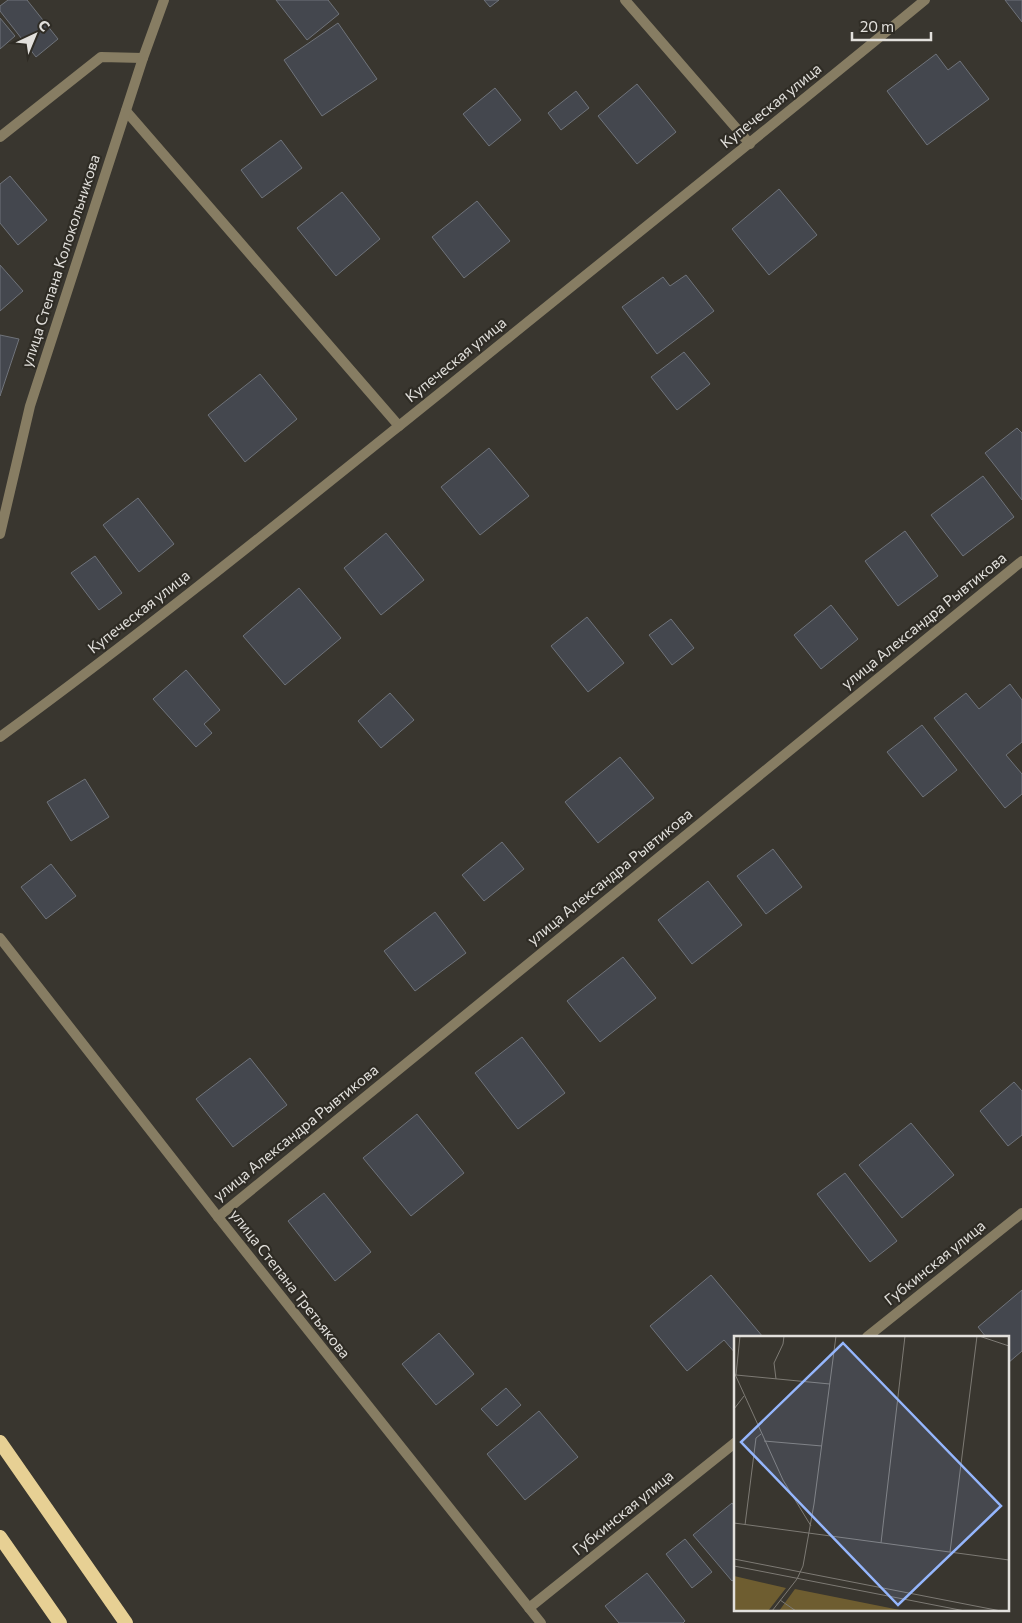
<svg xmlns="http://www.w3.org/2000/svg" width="1022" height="1623" font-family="Commissioner,sans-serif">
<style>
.building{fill:#44474e;stroke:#6f737a}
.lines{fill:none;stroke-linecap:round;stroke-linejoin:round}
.service{stroke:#877d63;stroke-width:10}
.minor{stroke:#877d63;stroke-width:10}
.trunk{stroke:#e7d094;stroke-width:14}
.labels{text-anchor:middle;stroke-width:4.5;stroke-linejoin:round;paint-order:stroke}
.street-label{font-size:15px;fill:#e2e0dc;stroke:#2f2c25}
.inset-road{fill:none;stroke:#7d7a74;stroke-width:1}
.view{fill:#95b6fd;fill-opacity:0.15;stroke:#95b6fd;stroke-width:2.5}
.inset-edge{fill:none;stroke:#e2e0dc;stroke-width:2.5}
</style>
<rect width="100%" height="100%" fill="#39362f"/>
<g class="building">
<path d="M8,0h19l31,39 -22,18 -36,-46v-5z"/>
<path d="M276,0h52l11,14 -32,26z"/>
<path d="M484,0h15l-9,7z"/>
<path d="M1005,0h17v22z"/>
<path d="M0,18l15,18 -15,13z"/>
<path d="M338,23l39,56 -55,37 -38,-56z"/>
<path d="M936,54l12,16 12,-9 29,38 -62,46 -40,-54z"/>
<path d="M637,84l39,48 -39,32 -39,-48z"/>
<path d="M495,88l26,32 -32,26 -26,-32z"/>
<path d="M576,91l13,17 -28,22 -13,-17z"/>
<path d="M281,140l21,28 -40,30 -21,-28z"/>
<path d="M10,176l37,44 -29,25 -18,-22v-39z"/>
<path d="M779,189l38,46 -48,40 -37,-46z"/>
<path d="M342,192l38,47 -44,37 -39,-48z"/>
<path d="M477,201l33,40 -46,37 -32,-41z"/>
<path d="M0,265l23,26 -23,20z"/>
<path d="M686,275l28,36 -57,43 -35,-47 41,-30 7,9z"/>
<path d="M0,335l19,4 -19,57z"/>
<path d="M684,352l26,32 -33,26 -26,-33z"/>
<path d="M260,374l37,45 -52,43 -37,-47z"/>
<path d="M1017,428l5,5v67l-37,-47z"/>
<path d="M489,448l40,48 -49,39 -39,-48z"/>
<path d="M983,476l31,41 -51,39 -32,-41z"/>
<path d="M138,498l36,46 -35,28 -36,-47z"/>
<path d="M905,531l33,45 -40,30 -33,-45z"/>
<path d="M386,533l38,47 -43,35 -37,-47z"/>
<path d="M95,556l27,37 -23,17 -28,-37z"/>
<path d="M299,588l42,50 -56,47 -42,-49z"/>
<path d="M831,605l27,34 -37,30 -27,-34z"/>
<path d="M587,617l37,46 -36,29 -37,-46z"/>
<path d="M671,619l23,29 -22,17 -23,-30z"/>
<path d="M186,670l34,40 -16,14 8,9 -16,14 -43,-48z"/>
<path d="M1010,684l12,16v42l-16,13 16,19v20l-17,14 -71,-90 32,-25 13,16z"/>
<path d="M390,693l24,27 -33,28 -23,-27z"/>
<path d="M922,725l35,45 -34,27 -36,-45z"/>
<path d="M620,757l34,41 -56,45 -33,-41z"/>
<path d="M85,779l24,38 -38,24 -24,-39z"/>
<path d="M502,842l22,27 -40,32 -22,-26z"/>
<path d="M773,849l29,38 -36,27 -29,-38z"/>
<path d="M51,864l25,32 -30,23 -25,-32z"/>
<path d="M708,881l34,44 -50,39 -34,-44z"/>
<path d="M435,912l31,41 -51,38 -31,-40z"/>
<path d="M623,957l33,41 -56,44 -33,-41z"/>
<path d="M522,1037l43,56 -47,36 -43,-56z"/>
<path d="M250,1058l37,47 -54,42 -37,-48z"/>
<path d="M1014,1082l8,9v44l-14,11 -28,-35z"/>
<path d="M417,1114l47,59 -53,43 -48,-58z"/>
<path d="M911,1123l43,52 -52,43 -43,-53z"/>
<path d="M845,1173l52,68 -27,21 -53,-68z"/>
<path d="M324,1193l47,59 -36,29 -47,-60z"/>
<path d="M711,1275l52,62h-27v17l-12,-14 -37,31 -37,-45z"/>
<path d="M1022,1290v61l-14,12v-26h-22l-8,-10z"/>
<path d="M439,1333l35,41 -38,31 -34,-41z"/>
<path d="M506,1388l15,17 -24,21 -16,-17z"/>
<path d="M539,1411l39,46 -53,43 -38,-46z"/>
<path d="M732,1503l4,5v70l-4,3 -39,-46z"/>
<path d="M685,1539l27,33 -20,16 -26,-34z"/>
<path d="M647,1573l38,48 -2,2h-64l-14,-17z"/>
</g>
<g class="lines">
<path class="service" d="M126,111l273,315"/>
<g class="minor">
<path d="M625,0l125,144"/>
<path d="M0,137l101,-80 42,1"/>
<path d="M0,534l30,-128 113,-348 21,-58"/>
<path d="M0,737c152,-111 298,-230 445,-348 160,-130 321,-258 480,-389"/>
<path d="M0,938l218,279 323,406"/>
<path d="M218,1217l804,-656"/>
<path d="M867,1337l155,-124"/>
<path d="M529,1608l207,-166"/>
</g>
<g class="trunk">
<path d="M0,1442l126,181"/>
<path d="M0,1537l60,86"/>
</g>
</g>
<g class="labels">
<g class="street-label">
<text transform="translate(771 106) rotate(-39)" y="5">Купеческая улица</text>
<text transform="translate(61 261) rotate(-72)" y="5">улица Степана Колокольникова</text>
<text transform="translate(456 360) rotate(-39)" y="5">Купеческая улица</text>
<text transform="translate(139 612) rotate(-38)" y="5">Купеческая улица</text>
<text transform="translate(924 621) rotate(-39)" y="5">улица Александра Рывтикова</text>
<text transform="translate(610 877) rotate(-39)" y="5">улица Александра Рывтикова</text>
<text transform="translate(296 1133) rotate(-39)" y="5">улица Александра Рывтикова</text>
<text transform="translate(935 1263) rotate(-39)" y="5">Губкинская улица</text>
<text transform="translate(290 1284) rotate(52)" y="5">улица Степана Третьякова</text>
<text transform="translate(623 1513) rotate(-39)" y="5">Губкинская улица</text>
</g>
</g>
<g transform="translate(734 1336)">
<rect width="275" height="275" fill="#39362f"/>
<path d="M0,240l52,12 -18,23h-34zM61,253l110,22h-126z" fill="#6e5d30"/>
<path class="inset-road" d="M6,0l-4,39 94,9M245,0l30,10M0,36l49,108 28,46M42,43l-2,-16 9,-19 1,-8M0,73l10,-13M30,105l58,5M0,187l275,37M11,189l11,-87 5,-4M147,207l24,-207M216,216l27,-216M0,223l267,52M0,230l231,45M46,264l16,11M38,275l25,-32 6,-13 11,-62 22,-168"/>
<path class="view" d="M109,7l158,163 -103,99 -157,-163z"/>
<rect width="275" height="275" class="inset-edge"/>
</g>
<g transform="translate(35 35) rotate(44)" stroke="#2f2c25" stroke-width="4" paint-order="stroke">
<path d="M0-4L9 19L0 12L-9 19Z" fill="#e2e0dc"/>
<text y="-8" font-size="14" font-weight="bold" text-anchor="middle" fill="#e2e0dc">С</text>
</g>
<path d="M852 32v8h79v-8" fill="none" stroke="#e2e0dc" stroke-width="2.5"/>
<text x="860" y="32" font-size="15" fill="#e2e0dc" stroke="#2f2c25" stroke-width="4" paint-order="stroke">20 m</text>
</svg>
